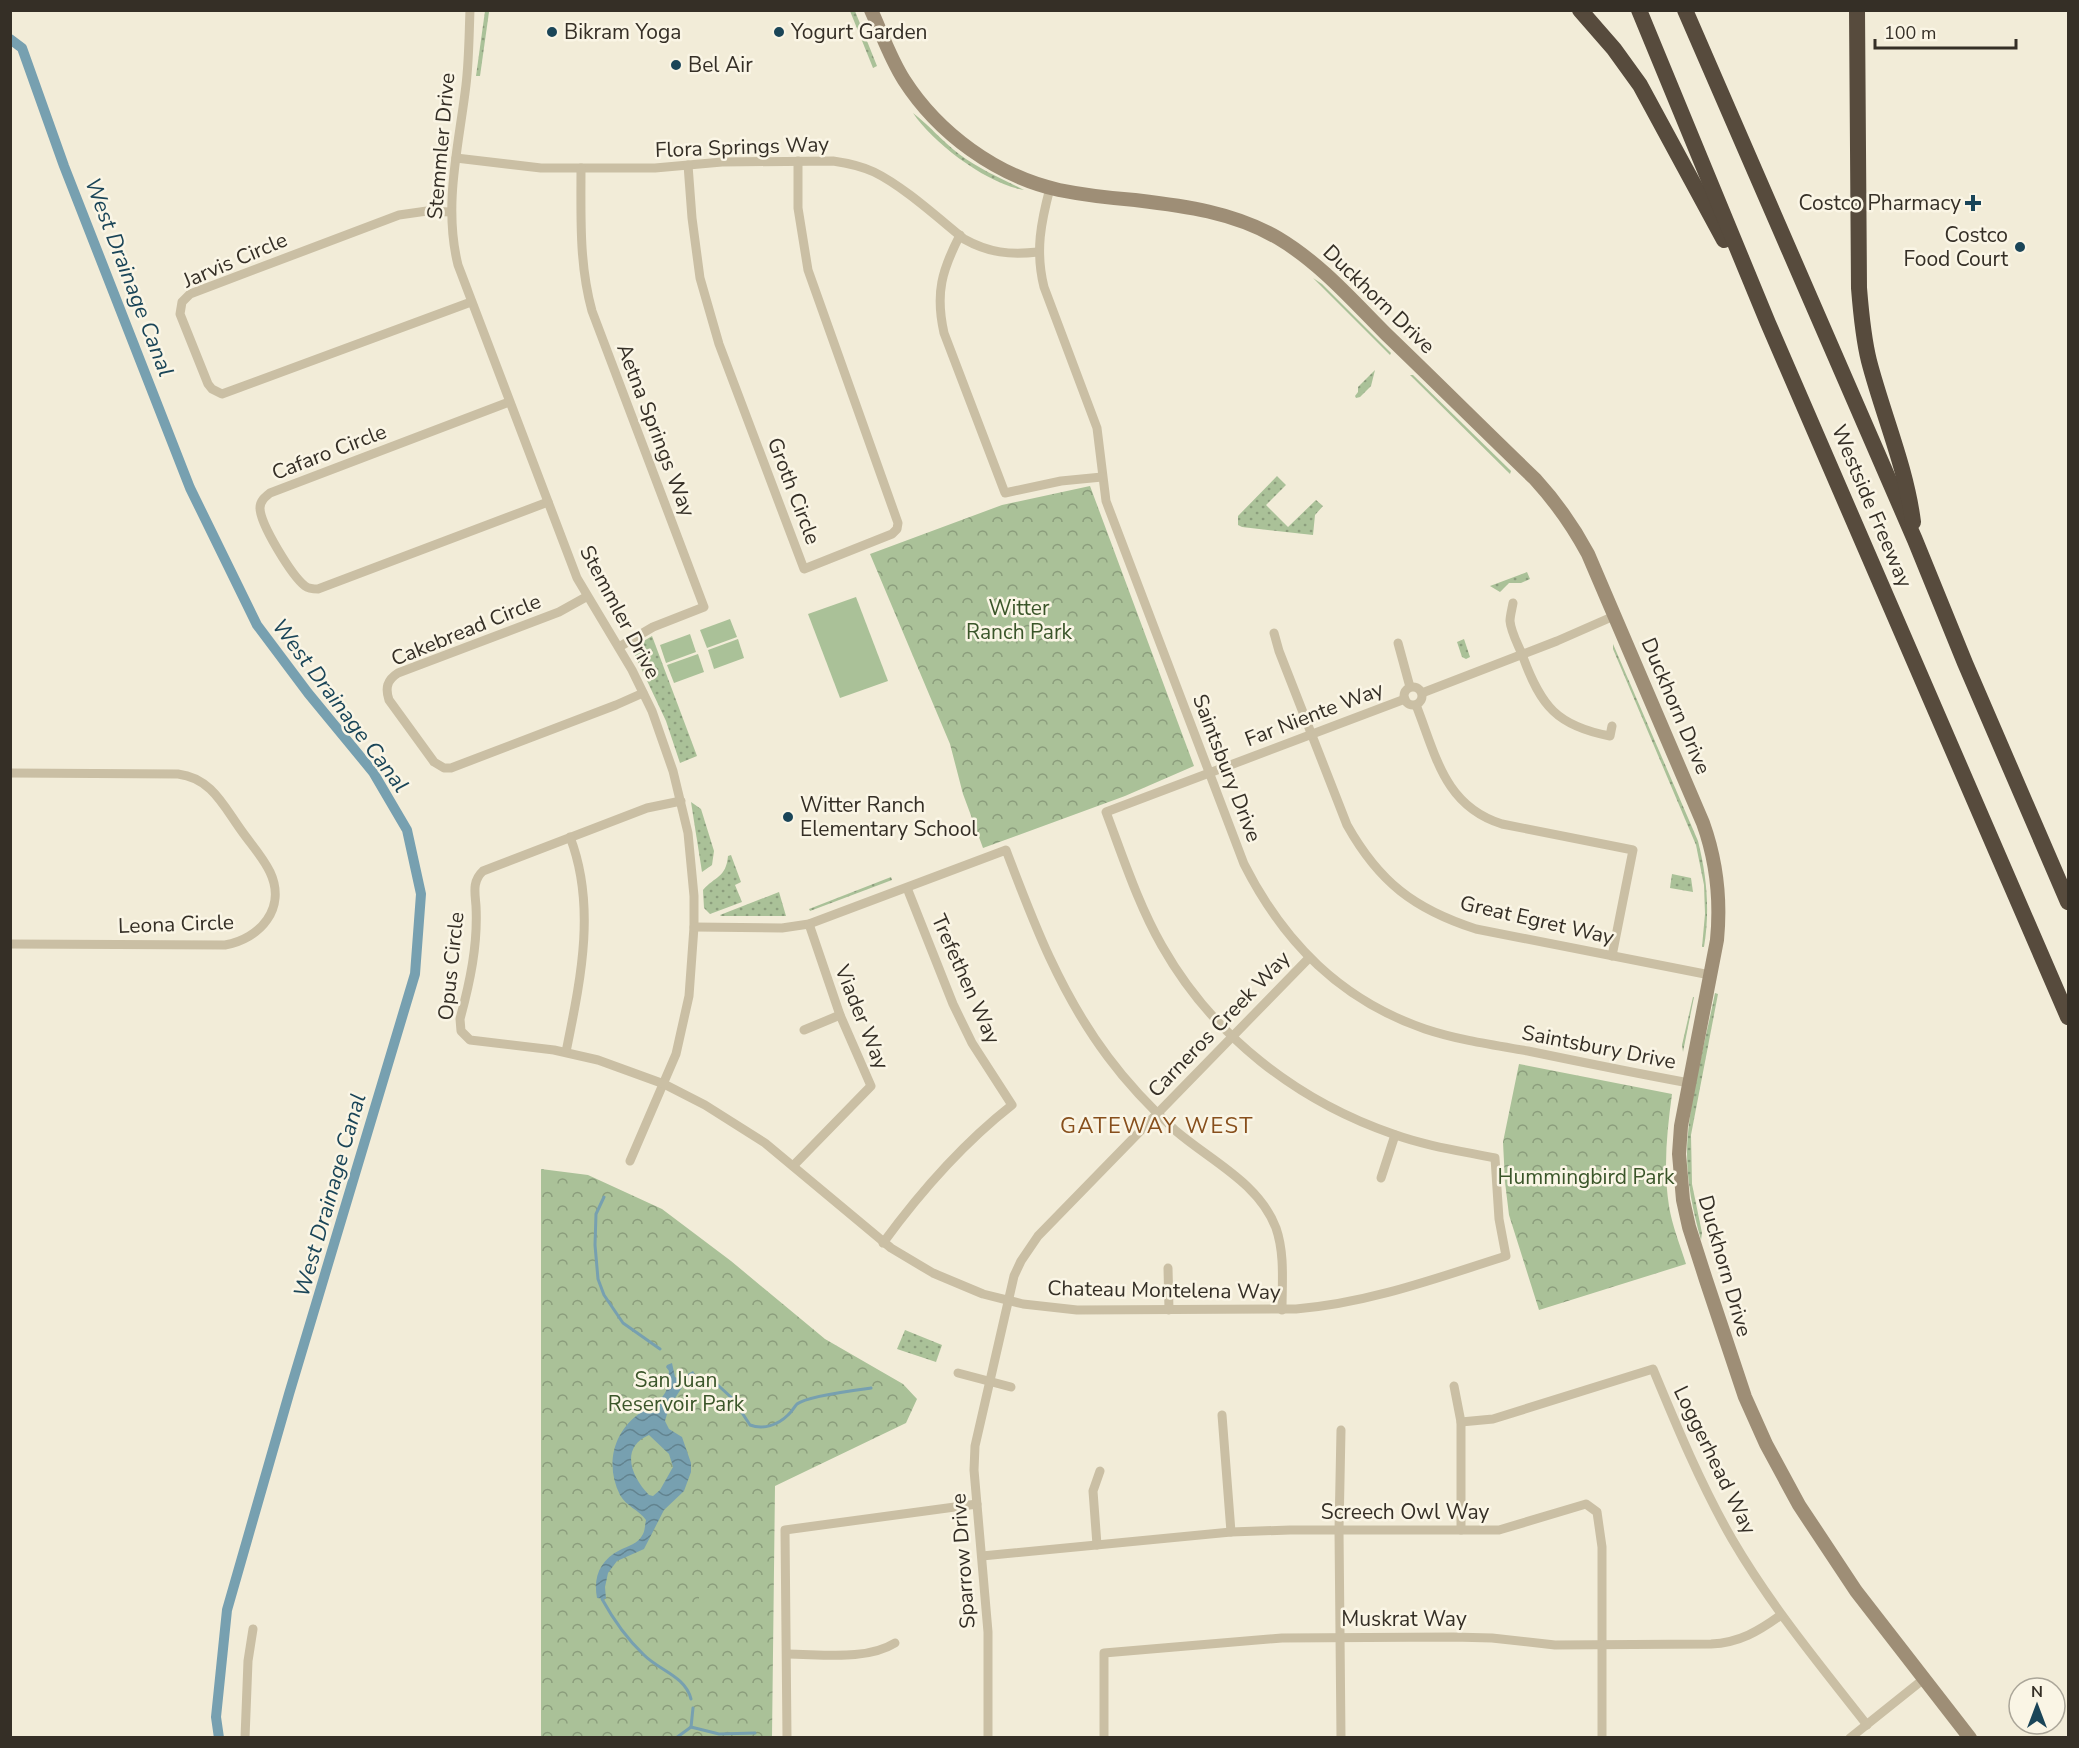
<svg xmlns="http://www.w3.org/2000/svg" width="2079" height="1748" font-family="'Nunito Sans',sans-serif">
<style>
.grass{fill:url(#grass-dots)}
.forest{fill:url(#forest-crowns)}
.pitch{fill:#aac198}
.water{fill:url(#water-waves);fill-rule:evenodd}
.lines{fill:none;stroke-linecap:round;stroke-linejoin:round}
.stream{stroke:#77a0b0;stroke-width:3}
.canal{stroke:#77a0b0;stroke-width:10}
.street{stroke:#cabfa4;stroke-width:9}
.secondary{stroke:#9e8e76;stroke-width:14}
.highway{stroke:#574b3d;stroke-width:16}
.poi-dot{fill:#1a4558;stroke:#faf5e5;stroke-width:2}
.labels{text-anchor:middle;stroke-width:5;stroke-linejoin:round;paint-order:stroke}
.poi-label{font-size:21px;fill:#352f26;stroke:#faf5e5;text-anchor:start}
.street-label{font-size:21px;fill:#352f26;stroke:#faf5e5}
.park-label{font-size:21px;fill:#3a5529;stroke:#faf5e5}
.water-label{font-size:22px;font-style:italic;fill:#1a4558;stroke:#faf5e5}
.neighbourhood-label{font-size:22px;letter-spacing:1.5px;fill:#874f1c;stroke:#faf5e5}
</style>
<defs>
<pattern id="grass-dots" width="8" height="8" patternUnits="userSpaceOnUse" patternTransform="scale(1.5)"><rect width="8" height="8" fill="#aac198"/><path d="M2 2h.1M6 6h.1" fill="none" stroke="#8b9d7c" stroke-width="1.8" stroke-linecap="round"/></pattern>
<pattern id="forest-crowns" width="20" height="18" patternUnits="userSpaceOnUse" patternTransform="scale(1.5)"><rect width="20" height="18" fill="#aac198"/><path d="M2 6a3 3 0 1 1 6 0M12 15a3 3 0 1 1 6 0" fill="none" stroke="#8b9d7c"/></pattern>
<pattern id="water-waves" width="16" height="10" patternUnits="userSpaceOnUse" patternTransform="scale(1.5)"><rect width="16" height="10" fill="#77a0b0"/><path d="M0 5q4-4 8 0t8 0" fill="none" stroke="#62838f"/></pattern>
</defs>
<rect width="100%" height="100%" fill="#f2ecd8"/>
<g class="grass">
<path d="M485,11l4,1 -9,64h-4z"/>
<path d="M850,11h5l22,55 -4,2z"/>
<path d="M913,113c16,12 29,28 46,41 20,15 43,25 65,36 -37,-6 -91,-47 -111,-77z"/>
<path d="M1313,278l9,6 69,69 -1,2z"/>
<path d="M1375,370l-4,16 -11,11 -4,1 -1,-2 3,-4v-5z"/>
<path d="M1410,375h3l98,96 -1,3z"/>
<path d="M1277,476l9,9 -20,20 22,22 28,-27 7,6 -8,9 -2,20 -71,-8 -4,-2v-9z"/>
<path d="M1527,572l3,7 -9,4h-12l-9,9 -10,-6z"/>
<path d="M652,636l45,120 -17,7 -14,-42 -32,-68 3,-8z"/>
<path d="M1464,639l6,18 -4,2 -4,-2 -5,-15z"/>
<path d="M1613,644l85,197c9,36 12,70 6,106h-2l3,-33 -1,-29 -8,-40 -83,-196z"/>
<path d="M691,802l10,7 13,42 -2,14 -10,7z"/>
<path d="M731,855l10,27 -6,3 7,17 -32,12 -6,-6 -1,-18c12,-14 23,-12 25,-34z"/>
<path d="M1672,874l19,4 2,14 -23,-4z"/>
<path d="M891,877l1,3 -82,31 -1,-2z"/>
<path d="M779,892l7,24h-65l-1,-1z"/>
<path d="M1715,993l3,1 -27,141 1,49 10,49 -1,7c-8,-29 -14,-57 -14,-87 1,-51 18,-109 28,-160z"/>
<path d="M1693,997h1l-11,55 -1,-7z"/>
<path d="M905,1330l37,15 -6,17 -39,-13z"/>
</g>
<g class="forest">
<path d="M1090,486l104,280 -69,30 -142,52 -20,-54 -13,-50 -80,-190 132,-49z"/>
<path d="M1519,1064l153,30c-5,37 -9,74 -3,112 3,19 11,39 17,58l-147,46 -30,-95 -4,-33 -2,-40z"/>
<path d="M541,1169l47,6 74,34 69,52 94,78 78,45 14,15 -11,24 -131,63 -3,251h-231z"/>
</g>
<g class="pitch">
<path d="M856,597l32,84 -48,17 -32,-84z"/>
<path d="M730,619l7,18 -30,11 -7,-18z"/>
<path d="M690,634l6,18 -30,11 -6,-18z"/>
<path d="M738,639l6,19 -30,11 -6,-19z"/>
<path d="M698,654l6,18 -30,11 -7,-18z"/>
<rect x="699" y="1588" width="10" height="16"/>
</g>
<path class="water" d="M672,1363l3,14 4,2 14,-8 2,3 -1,5 -11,7 -14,21 -4,14 4,8 13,8 9,26v9l-7,19 -20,19 -20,39 -27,12 -9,12 -3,14 1,12 -9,-1c-4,-21 3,-38 23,-48 8,-4 18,-6 23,-16 2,-3 2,-10 3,-14 -7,-10 -20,-14 -26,-25 -15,-30 -7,-63 20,-82 9,-6 19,-10 25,-20 4,-6 3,-15 4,-22l-3,-4 1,-2zM649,1435l20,19 4,13 -13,23 -7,6 -4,-1c-17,-17 -30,-47 0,-60z"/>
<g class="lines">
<g class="stream">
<path d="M604,1197l-8,17 -1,31 3,34 6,16 19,28 37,26"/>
<path d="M709,1377l24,22 17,26c13,5 28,0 38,-10 4,-3 6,-8 9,-11 10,-8 59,-14 74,-16"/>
<path d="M602,1599c11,20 25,40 42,56 16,16 41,21 47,44"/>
<path d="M691,1727l2,-19"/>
<path d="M676,1738l15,-11 28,7 36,-1"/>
</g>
<path class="canal" d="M10,39l12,9 42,118 126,322 67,137 51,68 65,79 34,58 14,64 -6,80 -126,420 -62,216 -11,107 3,21"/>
<g class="street">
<path d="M470,10c-1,25 -1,50 -4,75 -7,60 -23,120 -8,180l119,313 55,92 20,41 21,60 15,62 6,63v31l-5,69 -13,58 -46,107"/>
<path d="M456,158l85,10h114l67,-6 111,-1c14,2 28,5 41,11 29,14 64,46 90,67 25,14 46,16 74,13"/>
<path d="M688,165l4,53 8,60 19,66 85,225 88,-35 5,-5 1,-6 -90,-253 -10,-62v-47"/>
<path d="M581,168c0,49 -2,96 11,143l112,296 -51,20 -34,20"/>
<path d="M1050,188c-9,34 -15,63 -6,99l53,141 9,73 138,363c40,79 97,136 181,165 33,11 68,16 103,22 53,11 107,22 161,32"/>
<path d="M451,212l-24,-1 -28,4 -209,79 -8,8 -2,12 28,70 4,5 10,5 249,-92"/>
<path d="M960,235c-18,35 -25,58 -16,98l61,160 56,-12 41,-4"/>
<path d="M509,402l-239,91c-5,4 -10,8 -10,15 0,16 32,68 45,78 4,3 8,3 13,3l230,-87"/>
<path d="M586,597l-27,15 -161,61c-11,7 -13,15 -9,27l45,62 10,6h7l165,-63 27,-12"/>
<path d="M1513,603c-1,6 -3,13 -3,18 1,12 9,25 13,36 18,49 34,69 87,79l2,-10"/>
<path d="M1274,633l5,18 68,174c32,57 67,84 129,104l234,46"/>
<path d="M1398,643l12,44"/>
<circle cx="1413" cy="696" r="9"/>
<path d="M1422,693l135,-52 57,-25"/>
<path d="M1416,705c20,50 28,101 86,119l131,26 -21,106"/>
<path d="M10,773l168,1c33,4 45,31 63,56 9,13 22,27 29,42 17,36 -10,67 -45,73l-215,-1"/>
<path d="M681,801l-34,7 -164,63c-11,10 -8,22 -7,35 2,39 -6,76 -16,113l1,12 9,9 84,10 44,10 66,24 41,21 60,38 126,105 42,25 50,21 40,10 54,6 219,-1c73,-6 141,-31 210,-53l-7,-37 -4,-61c-34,-7 -69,-12 -102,-24 -96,-33 -180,-98 -231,-188 -24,-42 -39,-89 -56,-134l299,-113"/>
<path d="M694,927l88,1 27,-4 197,-74c28,74 54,143 102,207 20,27 44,52 68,74 35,30 83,52 100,97 9,26 6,55 6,82"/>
<path d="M804,1030l36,-15"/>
<path d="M566,1052c14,-70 31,-145 4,-215"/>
<path d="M793,1166l78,-80 -31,-71 -31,-91"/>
<path d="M1381,1178l14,-43"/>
<path d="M883,1243c38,-52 78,-98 129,-138l-40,-62 -19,-39 -46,-116"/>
<path d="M1168,1268l1,42"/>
<path d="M958,1373l53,14"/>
<path d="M1454,1386l7,36v108"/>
<path d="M1222,1415l9,117"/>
<path d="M1461,1422l32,-3 160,-50c24,58 48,116 79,170 39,67 88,126 135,186"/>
<path d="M1097,1545l-4,-54 7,-20"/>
<path d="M982,1556l249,-24 59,-2h209l87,-26 11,8 5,35v191"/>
<path d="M787,1654c34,0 79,7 108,-11"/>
<path d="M245,1738l3,-77 5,-32"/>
<path d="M787,1738l-2,-208 192,-26"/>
<path d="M988,1738v-106l-14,-162 1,-24 39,-170 7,-15 17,-25 271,-278"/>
<path d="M1104,1738v-85l178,-15 171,-1 39,1 63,7 156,-1c28,-1 48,-13 70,-29"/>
<path d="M1341,1738l-2,-208 2,-100"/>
<path d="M1850,1738l75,-60"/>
</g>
<path class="secondary" d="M871,10c11,24 19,48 33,70 34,53 92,96 155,110 25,5 50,8 76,10 50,6 98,12 143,38 42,25 74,62 108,96 50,48 99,97 149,145 21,23 38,47 53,75l115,269c14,39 18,76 14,117l-36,186 -2,28 4,46 6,27 17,53 39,117 21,47 33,61 57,86 114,147"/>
<g class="highway">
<path d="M1580,10l34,39 26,36 84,155"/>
<path d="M1639,10l129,313 300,694"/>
<path d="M1685,10l230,530 50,123 103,239"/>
<path d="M1857,10l2,278c2,25 4,49 10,73 14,54 37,106 44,161"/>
</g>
</g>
<g class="poi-dot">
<circle cx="552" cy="32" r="6"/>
<circle cx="779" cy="32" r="6"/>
<circle cx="676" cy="65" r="6"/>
<path d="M1970 194h6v6h6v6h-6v6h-6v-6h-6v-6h6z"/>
<circle cx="2020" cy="247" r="6"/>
<circle cx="788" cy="817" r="6"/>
</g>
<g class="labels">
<g class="poi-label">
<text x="564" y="39">Bikram Yoga</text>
<text x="791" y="39">Yogurt Garden</text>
<text x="688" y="72">Bel Air</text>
<text x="1961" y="210" text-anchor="end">Costco Pharmacy</text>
<text x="2008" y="242" text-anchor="end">Costco<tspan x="2008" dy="24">Food Court</tspan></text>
<text x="800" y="812">Witter Ranch<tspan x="800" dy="24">Elementary School</tspan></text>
</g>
<g class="street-label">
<text transform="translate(441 146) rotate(-85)" y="7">Stemmler Drive</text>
<text transform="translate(742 147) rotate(-2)" y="7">Flora Springs Way</text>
<text transform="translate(235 260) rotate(-23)" y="7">Jarvis Circle</text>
<text transform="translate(1379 299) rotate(44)" y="7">Duckhorn Drive</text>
<text transform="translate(656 430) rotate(69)" y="7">Aetna Springs Way</text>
<text transform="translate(329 452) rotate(-21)" y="7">Cafaro Circle</text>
<text transform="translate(794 491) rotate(69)" y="7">Groth Circle</text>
<text transform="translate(1872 506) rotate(67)" y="7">Westside Freeway</text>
<text transform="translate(620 612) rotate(62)" y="7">Stemmler Drive</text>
<text transform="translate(466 630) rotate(-22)" y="7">Cakebread Circle</text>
<text transform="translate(1676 706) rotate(67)" y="7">Duckhorn Drive</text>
<text transform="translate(1314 714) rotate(-21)" y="7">Far Niente Way</text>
<text transform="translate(1227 768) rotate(69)" y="7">Saintsbury Drive</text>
<text transform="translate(1537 920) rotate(13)" y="7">Great Egret Way</text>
<text transform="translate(176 924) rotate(-2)" y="7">Leona Circle</text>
<text transform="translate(451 966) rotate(-84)" y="7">Opus Circle</text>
<text transform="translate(966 979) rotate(66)" y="7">Trefethen Way</text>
<text transform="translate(862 1017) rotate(68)" y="7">Viader Way</text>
<text transform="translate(1219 1024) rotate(-46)" y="7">Carneros Creek Way</text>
<text transform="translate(1599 1047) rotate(11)" y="7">Saintsbury Drive</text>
<text transform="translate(1725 1266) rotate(74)" y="7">Duckhorn Drive</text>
<text transform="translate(1164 1290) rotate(1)" y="7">Chateau Montelena Way</text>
<text transform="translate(1715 1460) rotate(64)" y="7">Loggerhead Way</text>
<text x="1405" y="1519">Screech Owl Way</text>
<text transform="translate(963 1561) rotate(-94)" y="7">Sparrow Drive</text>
<text x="1404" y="1626">Muskrat Way</text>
</g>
<g class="park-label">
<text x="1019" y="615">Witter<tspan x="1019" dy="24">Ranch Park</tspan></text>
<text x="1586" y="1184">Hummingbird Park</text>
<text x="676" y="1387">San Juan<tspan x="676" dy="24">Reservoir Park</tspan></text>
</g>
<g class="water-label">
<text transform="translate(130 277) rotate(69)" y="8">West Drainage Canal</text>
<text transform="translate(341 705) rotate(53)" y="8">West Drainage Canal</text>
<text transform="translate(329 1195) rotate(-74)" y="8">West Drainage Canal</text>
</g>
<g class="neighbourhood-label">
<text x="1157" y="1133">GATEWAY WEST</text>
</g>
</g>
<rect width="2079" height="1748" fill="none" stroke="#352f26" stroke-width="24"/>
<g transform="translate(2037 1706)"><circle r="28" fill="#faf5e5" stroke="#aba699" stroke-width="1.5"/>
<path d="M0-4.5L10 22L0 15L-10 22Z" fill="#1a4558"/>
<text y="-9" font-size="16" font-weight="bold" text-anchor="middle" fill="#352f26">N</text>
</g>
<path d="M1875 39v9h141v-9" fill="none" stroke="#352f26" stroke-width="3"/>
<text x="1884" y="39" font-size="18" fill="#352f26" stroke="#faf5e5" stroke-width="4.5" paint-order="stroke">100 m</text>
</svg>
